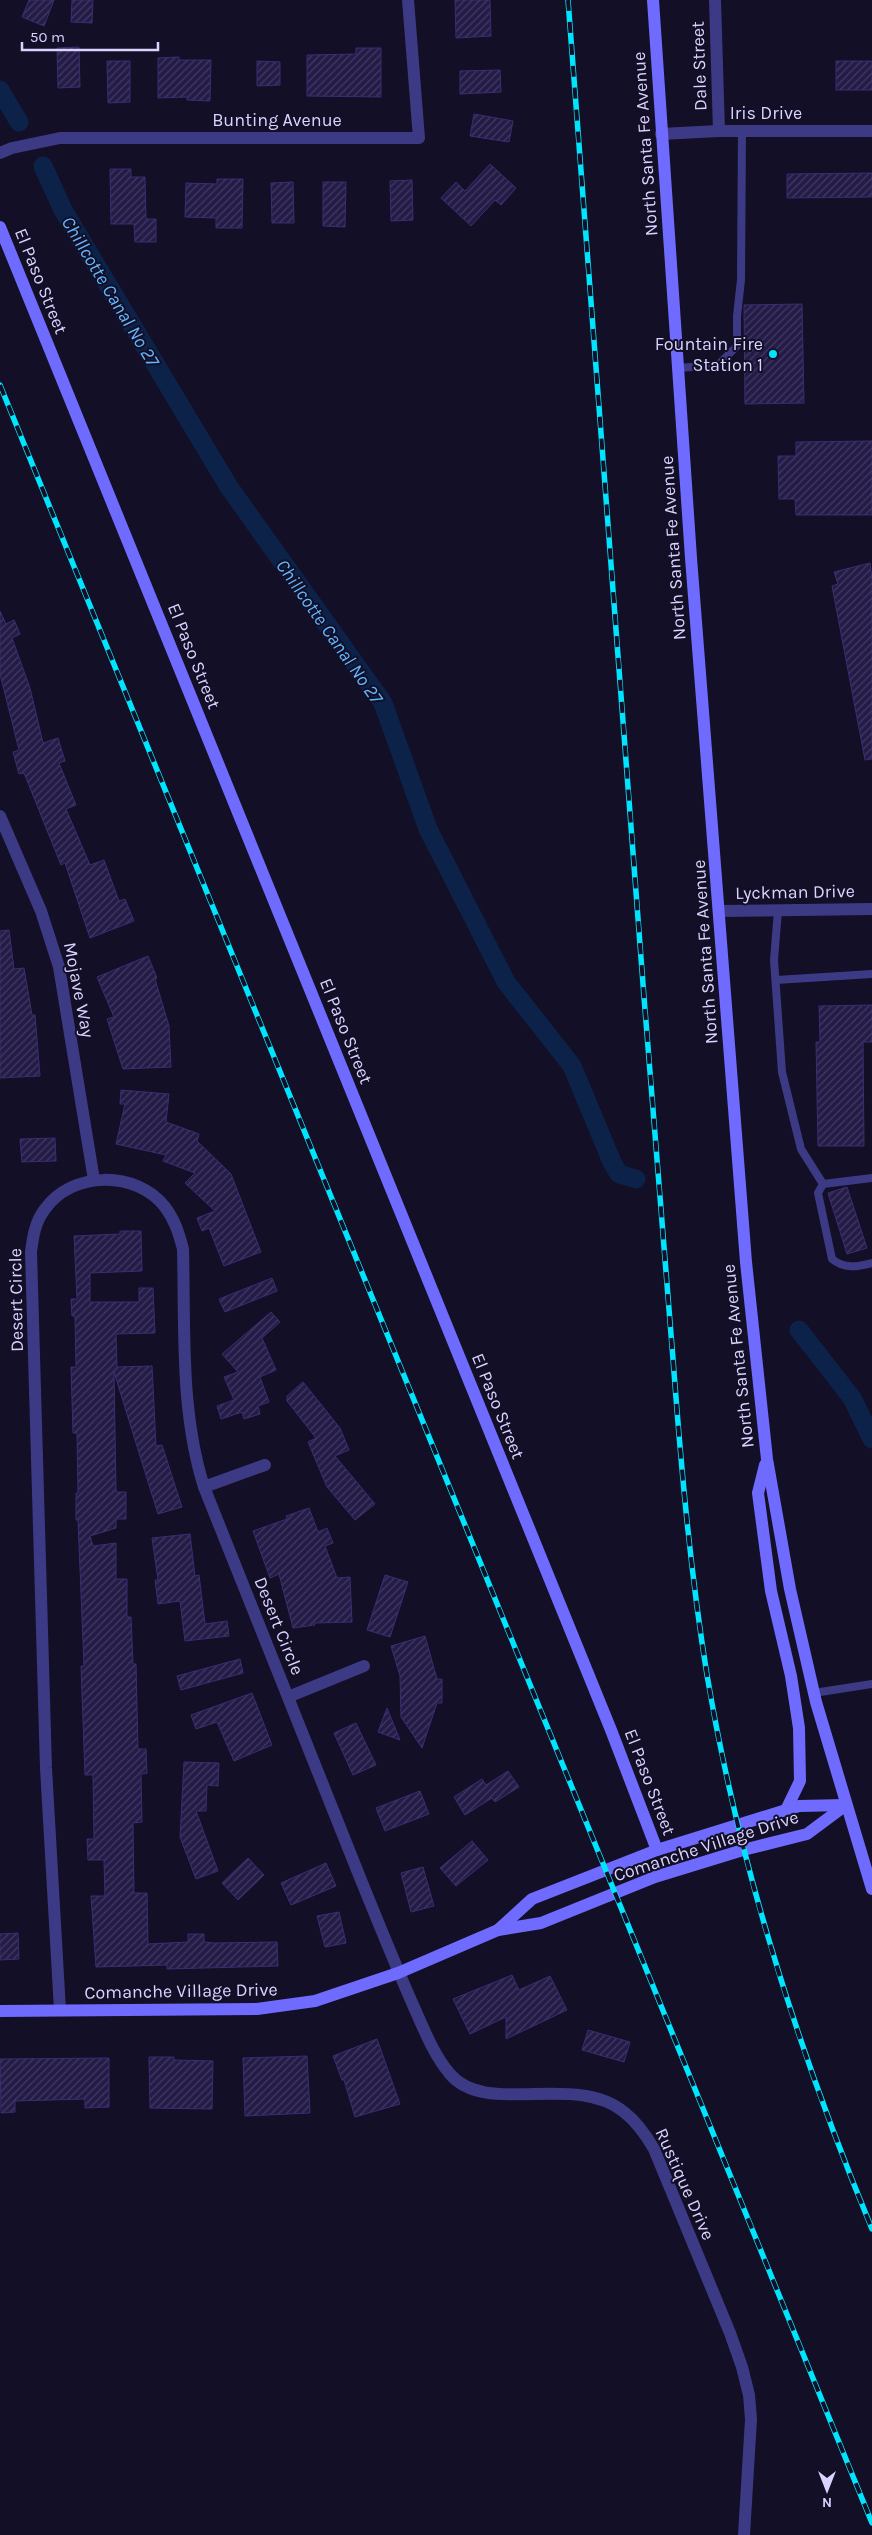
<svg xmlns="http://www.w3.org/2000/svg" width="872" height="2535" font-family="Karla,sans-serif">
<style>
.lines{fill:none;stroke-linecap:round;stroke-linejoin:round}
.canal{stroke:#0c2248;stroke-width:19}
.building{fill:url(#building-hatch);stroke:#3b2d73}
.lane{stroke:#3d3a85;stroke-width:8}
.street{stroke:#3d3a85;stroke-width:12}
.secondary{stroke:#6f6bff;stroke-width:12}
.rail-casing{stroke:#00e5ff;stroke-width:5.5}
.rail{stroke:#130f26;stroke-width:4;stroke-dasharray:11;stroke-linecap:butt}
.poi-dot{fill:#00e5ff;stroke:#130f26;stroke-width:2}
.labels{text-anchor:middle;stroke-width:4;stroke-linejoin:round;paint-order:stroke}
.street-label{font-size:18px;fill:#d9d4ff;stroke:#130f26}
.poi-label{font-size:18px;fill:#d9d4ff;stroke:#130f26;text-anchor:end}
.water-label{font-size:19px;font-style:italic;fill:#62b6ff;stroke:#130f26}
</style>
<defs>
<pattern id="building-hatch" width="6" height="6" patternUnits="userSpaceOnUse" patternTransform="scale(1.25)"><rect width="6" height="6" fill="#241b47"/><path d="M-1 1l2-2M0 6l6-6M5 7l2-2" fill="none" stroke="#433b63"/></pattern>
</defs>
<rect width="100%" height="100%" fill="#130f26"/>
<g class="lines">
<g class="canal">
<path d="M0,90l19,32"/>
<path d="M43,166l20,44 166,277 154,216 45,126 78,153 66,84 40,96 7,12 17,5"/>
<path d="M799,1330l53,68 20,41"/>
</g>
</g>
<g class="building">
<path d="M29,0h25l-10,26 -22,-9z"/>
<path d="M72,0h21l-1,23 -21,-1z"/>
<path d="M455,0h35l1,36 -35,2z"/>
<path d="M79,47l1,40 -22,1 -1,-40z"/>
<path d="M356,48h25v49l-74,-1v-41l49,-1z"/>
<path d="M179,57v3h32l-1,41 -23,-1v-3l-29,1v-40z"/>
<path d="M107,61h23v41l-22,1z"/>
<path d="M257,61l23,1v23l-23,1z"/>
<rect x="836" y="61" width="36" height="29"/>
<path d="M500,70l1,22 -41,2v-23z"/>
<path d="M474,114l39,7 -4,21 -39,-6z"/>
<path d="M490,164l26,24 -15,17 -6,-5 -24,26 -30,-28 15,-16 9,9z"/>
<path d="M110,169h21v8h14l1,42h10v23h-21l-1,-18h-23z"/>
<path d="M872,173v24l-85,1v-24z"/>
<path d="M217,179h26l-1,49h-26v-10l-31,-1 1,-34 31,1z"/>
<path d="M412,180l1,40 -22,1 -1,-40z"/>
<path d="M293,182l1,41h-22l-1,-40z"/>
<path d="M323,182h23l-1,45 -22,-1z"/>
<path d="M802,304l2,99 -59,1 -1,-99z"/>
<path d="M872,441v74h-76l-1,-16h-16l-1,-43h18v-14z"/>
<path d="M870,563l2,17v179l-7,1 -33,-174 6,-2 -4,-12z"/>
<path d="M0,611l6,13 8,-4 6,14 -8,4 18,50 13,55 15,-5 7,23 -6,2 17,42 -10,4 24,56 14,-5 15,41 6,-2 9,22 -44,17 -25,-75 -4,2 -37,-92 -5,1 -6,-22 6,-2 -19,-76z"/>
<path d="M9,930l5,39 10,-1 8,47h3l5,61 -40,2v-147z"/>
<path d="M148,956l9,22 -2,1 14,47 2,41 -48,2 -16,-50 7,-2 -17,-40z"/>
<path d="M872,1005v37h-9l1,104h-46l-2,-104h4l-1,-36z"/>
<path d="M121,1090l48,4 -3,28 33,12 -2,7 34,33 30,78 -37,14 -15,-38 -7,3 -5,-13 18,-7 -30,-28 10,-10 -32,-12 3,-6 -50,-11 9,-40h-5z"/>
<path d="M55,1138l1,23 -34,1 -2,-23z"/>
<path d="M847,1187l20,61 -20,6 -19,-61z"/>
<path d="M120,1231h21l1,40 -52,2v29h49v-14h14l2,45 -39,1 1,33 35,-1 4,80 6,-1 20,62 -24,7 -44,-142 2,120h10v27h-10v9l-26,8 3,10 23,-3v36h11v38h4l2,47h3l2,85h8l1,24 -6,1 1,48 -9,1 1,70h13l1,51 40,-2v-8h16v8l10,1 63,-1 1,24 -111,3v-4l-71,2 -5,-71h14l-1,-36h-16l-1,-21h7l-1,-64h-8l-4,-109h3l-6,-146h-2v-27h2l-1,-60h-4l-2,-66h5l-1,-51h-3l-1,-17h6l-3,-63 46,-2z"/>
<path d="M272,1278l5,13 -52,21 -6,-13z"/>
<path d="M271,1312l9,10 -18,16 14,32 -16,7 9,25 -11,4 2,8 -16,5 -2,-7 -21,7 -4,-13 17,-6 -10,-23 14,-5 -16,-18z"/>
<path d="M303,1382l37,46 9,22 -14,6 40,48 -20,16 -28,-33 -19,-45 8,-4 -29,-37v-5z"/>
<path d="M309,1508l9,24 9,-4 6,15 -8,3 12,32 13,-1 2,45 -38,1 1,2 -22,3 -14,-54 -9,4 -17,-47 34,-12 -1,-3z"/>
<path d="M190,1534l5,42 4,-1 6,49 22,-3 2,15 -44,5 -5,-40 -22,3 -3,-24h3l-6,-42z"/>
<path d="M385,1575l23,7 -18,55 -23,-7z"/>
<path d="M425,1636l12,43h5v24h-5l-15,45 -21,-31 -1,-41 -9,-30z"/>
<path d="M240,1659l3,14 -62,17 -4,-14z"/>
<path d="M252,1693l20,52 -38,16 -17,-39 -21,7 -5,-14z"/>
<path d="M387,1708l13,32 -22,-8z"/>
<path d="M356,1723l20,42 -23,10 -19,-42z"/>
<path d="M184,1762l35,1 -1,23 -11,-1 -1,26h-10l22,60 -22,8 -16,-42z"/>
<path d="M508,1771l11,16 -24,15 -3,-4 -27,17 -11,-18 28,-18 4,6z"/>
<path d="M420,1791l9,23 -44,17 -9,-23z"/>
<path d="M472,1841l16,19 -32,26 -16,-18z"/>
<path d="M248,1858l16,17 -26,25 -16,-17z"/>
<path d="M326,1863l10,23 -45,19 -10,-22z"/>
<path d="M423,1867l11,39 -23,6 -10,-39z"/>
<path d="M339,1912l7,31 -21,4 -8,-31z"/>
<path d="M18,1933l1,26 -19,1v-26z"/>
<path d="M512,1975l7,15 31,-14 17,34 -61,29v-22l-36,17 -17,-35z"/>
<path d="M588,2030l42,12 -6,20 -42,-12z"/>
<path d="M377,2039l23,65 -45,13 -11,-37h-2l-9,-24z"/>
<path d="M307,2056l3,57 -65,3 -2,-58z"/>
<path d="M149,2057h25v3l39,1 -1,48 -62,-1z"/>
<path d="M109,2058v49l-24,1v-9l-70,2v11l-14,1 -1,-54z"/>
</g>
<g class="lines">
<g class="lane">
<path d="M678,368l40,-3 19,-19v-30l4,-36 1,-149"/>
<path d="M778,910l-4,50 8,112 19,77 22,35"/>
<path d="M776,980l96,-6"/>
<path d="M872,1178l-49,6 -5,9 14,66c12,10 25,8 40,4"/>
<path d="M814,1693l58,-9"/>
</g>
<g class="street">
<path d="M715,0l4,131"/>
<path d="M661,134l58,-3h153"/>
<path d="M0,153l12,-5 48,-10h359l-11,-138"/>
<path d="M0,816l41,95 18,56 35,213"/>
<path d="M719,911l153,-2"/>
<path d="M204,1487l61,-22"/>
<path d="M288,1697l76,-31"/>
<path d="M60,2010l-14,-242 -15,-516c2,-16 4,-30 14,-43 27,-38 91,-39 120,-2 10,13 14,27 18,42 2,80 -3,162 21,238 53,131 105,262 157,393 17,42 34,84 52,125 11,24 20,49 37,69 36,43 126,-2 174,38 13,10 22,23 30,37l76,184 12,34 7,28 2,24 -7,116"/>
</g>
<g class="secondary">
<path d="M653,0l38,558 55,704 21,197 23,130 26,113 56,187"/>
<path d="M0,227l611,1503 46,120"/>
<path d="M765,1465l-7,28 13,98 20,85 8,52 1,53 -14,29"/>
<path d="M498,1930l34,-31 125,-49 142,-44 47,-1"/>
<path d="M0,2011l257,-2 58,-8 83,-28 100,-43 43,-7 114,-46 88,-27 64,-16 39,-29"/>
</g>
<g class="rail-casing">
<g id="rail">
<path d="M568,0c25,332 51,664 76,997 10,120 19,241 29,362 8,106 17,211 34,316 32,191 91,375 165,554"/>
<path d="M0,385l872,2138"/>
</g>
</g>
<use href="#rail" class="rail"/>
</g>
<circle class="poi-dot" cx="773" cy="354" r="5"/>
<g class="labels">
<g class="street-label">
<text transform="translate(699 66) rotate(-92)" y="6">Dale Street</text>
<text x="766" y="119">Iris Drive</text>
<text x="277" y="126">Bunting Avenue</text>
<text transform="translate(645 144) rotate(-94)" y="6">North Santa Fe Avenue</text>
<text transform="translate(41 281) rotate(68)" y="6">El Paso Street</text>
<text transform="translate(673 548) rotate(-94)" y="6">North Santa Fe Avenue</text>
<text transform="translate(194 656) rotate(68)" y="6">El Paso Street</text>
<text transform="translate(795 892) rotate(-1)" y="6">Lyckman Drive</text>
<text transform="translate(705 952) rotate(-94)" y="6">North Santa Fe Avenue</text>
<text transform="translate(79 990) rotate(79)" y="6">Mojave Way</text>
<text transform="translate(346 1031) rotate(68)" y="6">El Paso Street</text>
<text transform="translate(16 1300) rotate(-91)" y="6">Desert Circle</text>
<text transform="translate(738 1356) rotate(-96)" y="6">North Santa Fe Avenue</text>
<text transform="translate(498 1406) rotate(68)" y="6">El Paso Street</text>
<text transform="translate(279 1626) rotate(68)" y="6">Desert Circle</text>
<text transform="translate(650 1782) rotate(69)" y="6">El Paso Street</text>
<text transform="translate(706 1846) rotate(-18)" y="6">Comanche Village Drive</text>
<text transform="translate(181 1991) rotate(-1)" y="6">Comanche Village Drive</text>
<text transform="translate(685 2184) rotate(66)" y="6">Rustique Drive</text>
</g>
<g class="poi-label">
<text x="763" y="350">Fountain Fire<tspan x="763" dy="21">Station 1</tspan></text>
</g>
<g class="water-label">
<text transform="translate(111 291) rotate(59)" y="7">Chillcotte Canal No 27</text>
<text transform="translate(330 631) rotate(55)" y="7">Chillcotte Canal No 27</text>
</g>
</g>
<g transform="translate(827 2490) rotate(180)" stroke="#130f26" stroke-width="4" paint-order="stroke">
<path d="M0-4L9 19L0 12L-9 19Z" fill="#d9d4ff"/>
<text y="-8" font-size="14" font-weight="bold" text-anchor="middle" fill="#d9d4ff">N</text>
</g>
<path d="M22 42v8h136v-8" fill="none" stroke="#d9d4ff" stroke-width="2.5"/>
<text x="30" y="42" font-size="15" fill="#d9d4ff" stroke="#130f26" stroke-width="4" paint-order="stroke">50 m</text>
</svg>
